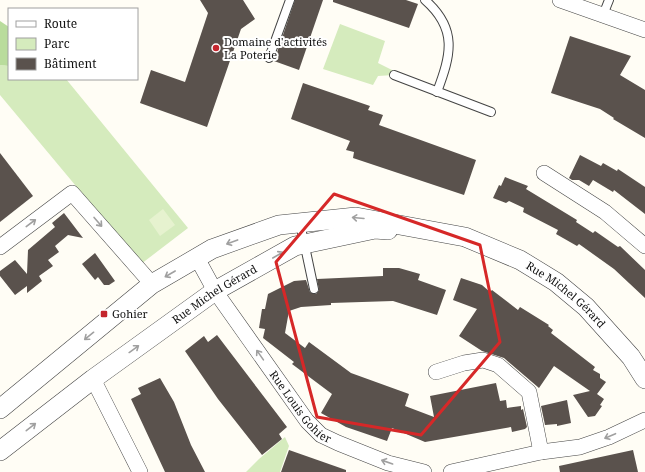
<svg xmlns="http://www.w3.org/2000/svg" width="645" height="472" font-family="'Noto Serif',serif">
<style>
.green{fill:#d5ebbd}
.forest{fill:#b9dc9c}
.pitch{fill:#e6f2cf}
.building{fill:#5a524d}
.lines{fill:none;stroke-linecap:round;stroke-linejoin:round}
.service-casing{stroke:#444;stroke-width:10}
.minor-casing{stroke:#444;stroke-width:16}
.tertiary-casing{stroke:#444;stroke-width:20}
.service{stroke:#fff;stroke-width:8}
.minor{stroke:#fff;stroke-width:15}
.tertiary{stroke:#fff;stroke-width:19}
.oneway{stroke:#a0a0a0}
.marked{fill:none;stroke:#d62828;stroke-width:3;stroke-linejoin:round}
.poi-dot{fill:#c4262e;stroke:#fff;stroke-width:1.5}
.labels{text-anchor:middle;stroke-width:4;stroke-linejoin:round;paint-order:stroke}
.poi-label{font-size:11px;fill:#111;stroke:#fff;text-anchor:start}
.street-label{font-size:11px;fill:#111;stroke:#fff}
</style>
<rect width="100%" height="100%" fill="#fffdf5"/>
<g class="green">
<path d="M340,24l45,17 -7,22 16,8v4l-16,1 -5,9 -50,-16z"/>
<path d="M0,65l9,1v13h57l122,149 -47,36 -141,-169z"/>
<path d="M285,437l4,9 -9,26h-34l13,-13z"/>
</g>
<path class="forest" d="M0,21l9,6v39l-9,-1z"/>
<path class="pitch" d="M163,209l12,16 -15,11 -11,-16z"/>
<g class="building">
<path d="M200,0h43l12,19 -14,10 -34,98 -67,-24 11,-33 34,12 23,-69z"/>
<path d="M295,0h28l-24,70 -25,-9z"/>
<path d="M333,0h73l12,4 -9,24 -76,-26z"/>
<path d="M570,36l61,20 -11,19 25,15v48l-32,-19 1,-1 -14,-9 -49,-16z"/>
<path d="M303,83l67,23 -2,4 15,5 -4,10 97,35 -12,35 -111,-37 1,-6 -8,-2 4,-9 -59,-22z"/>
<path d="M0,153l33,43 -33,26z"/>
<path d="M580,155l21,11 2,-3 14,8 1,-2 27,18v27l-31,-24 -1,2 -20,-12 -4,6 -10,-6h-7l-3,-2z"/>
<path d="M505,177l23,9 -2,3 51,31 -1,2 17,11 2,-2 23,16 2,-1 25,24v28l-31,-29 -35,-25 -2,2 -21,-12 2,-4 -35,-18 1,-4 -15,-7 -3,2 -13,-5 6,-13 2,1z"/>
<path d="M64,213l19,25 -15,-3 -13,11 4,6 -11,8 5,6 -14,10 3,5 -15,12v-7l-12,9 -15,-19v-5l15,-11 12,14 1,-24 27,-23 -3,-4z"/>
<path d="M95,253l20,28 -6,4h-5l-6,-8 -3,3 -13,-16z"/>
<path d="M383,268h16l21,6 -2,6 28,10 -9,25 -44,-14 -62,2v2l-30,2 -12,4 -4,22 20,15 4,-6 42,31 58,21 -4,12 29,11 -4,-21 66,-13 4,18 6,-1 1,8 14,-2v4l2,-1 4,18 -2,2 -13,3 -1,-5 -86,15 -33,-14 -5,13 -41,-14 -25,-14 11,-19 -40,-30 2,-2 -31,-24 2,-9 -6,-1 3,-19h3l3,-15 26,-13 12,-1 4,12 6,2 3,-4 -2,-11 66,-3z"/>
<path d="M461,278l21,7 8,7 2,-2 26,20 2,-3 29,18 -1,1 5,4 -2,3 44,34 -2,3 7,4v4l6,4 -9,12 7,5 -4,6 2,1 -7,10 -7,1 -15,-22 17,-4 -36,-25 -15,22 -35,-30 -22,-7 -23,-15 18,-27 -24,-9z"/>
<path d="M217,335l70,92 -8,7 3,5 -20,16 -44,-56 -33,-48 19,-15 4,6z"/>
<path d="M160,378l14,24 17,43 14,27h-40l-34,-73 10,-5 -3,-6z"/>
<path d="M567,400l4,23 -14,3v-2l-12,1 -4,-19z"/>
<path d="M289,450l57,20v2h-65z"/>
<path d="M633,450l5,22h-78l-1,-6z"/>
</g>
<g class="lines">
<g class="service-casing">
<g id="service">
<path d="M425,0c33,29 26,55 12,92"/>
<path d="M603,15l6,-15"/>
<path d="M269,58l21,-58"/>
<path d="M394,75l97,37"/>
<path d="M300,223l14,66"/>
</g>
</g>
<g class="minor-casing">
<g id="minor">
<path d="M560,0l85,30"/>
<path d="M544,173l61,39 40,34"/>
<path d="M0,247l72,-54 80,91"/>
<path id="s1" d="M197,258l18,33 92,130 14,14 17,8 50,20 36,9"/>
<path d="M436,372l28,-9 19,-3 15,5 31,27 12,60"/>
<path d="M93,379l47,93"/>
<path d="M451,472l90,-20 39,-5 29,-10 36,-17"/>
</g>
</g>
<g class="tertiary-casing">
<g id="tertiary">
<path id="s2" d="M0,409l152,-125 60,-35 67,-24 77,-8 109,20 55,23 36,22 30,25 45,50 14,22"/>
<path id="s3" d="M0,451l93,-72 122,-88 80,-45 80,-17 13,1"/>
</g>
</g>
<use href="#service" class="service"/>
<use href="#minor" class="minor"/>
<use href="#tertiary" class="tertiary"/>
</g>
<defs><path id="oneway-shaft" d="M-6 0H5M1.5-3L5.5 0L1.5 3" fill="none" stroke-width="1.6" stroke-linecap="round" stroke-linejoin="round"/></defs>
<g class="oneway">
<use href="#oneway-shaft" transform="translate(358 218) rotate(-175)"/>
<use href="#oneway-shaft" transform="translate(98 222) rotate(49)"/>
<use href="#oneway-shaft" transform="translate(31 223) rotate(-37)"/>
<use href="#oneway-shaft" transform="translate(232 242) rotate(160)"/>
<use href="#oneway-shaft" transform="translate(278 255) rotate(-30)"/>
<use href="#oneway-shaft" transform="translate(170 274) rotate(150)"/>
<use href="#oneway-shaft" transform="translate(89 336) rotate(141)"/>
<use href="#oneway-shaft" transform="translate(134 349) rotate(-36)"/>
<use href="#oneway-shaft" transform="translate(260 355) rotate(-125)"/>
<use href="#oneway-shaft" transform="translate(31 427) rotate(-38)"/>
<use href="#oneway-shaft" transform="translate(610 436) rotate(157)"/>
<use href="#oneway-shaft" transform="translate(387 462) rotate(-161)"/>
</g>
<path class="marked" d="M334,194l146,51 20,97 -79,93 -104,-18 -41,-155z"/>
<g class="poi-dot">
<circle cx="216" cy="48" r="4"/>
<rect x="100" y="310" width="8" height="8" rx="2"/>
</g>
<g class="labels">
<g class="poi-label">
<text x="224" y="46">Domaine d'activités<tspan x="224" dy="13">La Poterie</tspan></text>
<text x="112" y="318">Gohier</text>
</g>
<g class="street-label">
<text dy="4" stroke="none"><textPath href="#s3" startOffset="266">Rue Michel Gérard</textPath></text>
<text dy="4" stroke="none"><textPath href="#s2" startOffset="643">Rue Michel Gérard</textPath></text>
<text dy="4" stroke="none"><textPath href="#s1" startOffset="182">Rue Louis Gohier</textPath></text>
</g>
</g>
<rect x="8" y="8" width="130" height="72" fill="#ffffff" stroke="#a0a0a0"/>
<rect x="16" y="21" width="20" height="6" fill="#ffffff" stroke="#a0a0a0"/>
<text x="44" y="28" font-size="12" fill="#111111">Route</text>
<rect x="16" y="38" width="20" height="12" fill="#d5ebbd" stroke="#a0a0a0"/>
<text x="44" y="48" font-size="12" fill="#111111">Parc</text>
<rect x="16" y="58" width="20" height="12" fill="#5a524d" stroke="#a0a0a0"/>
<text x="44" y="68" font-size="12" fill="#111111">Bâtiment</text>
</svg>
